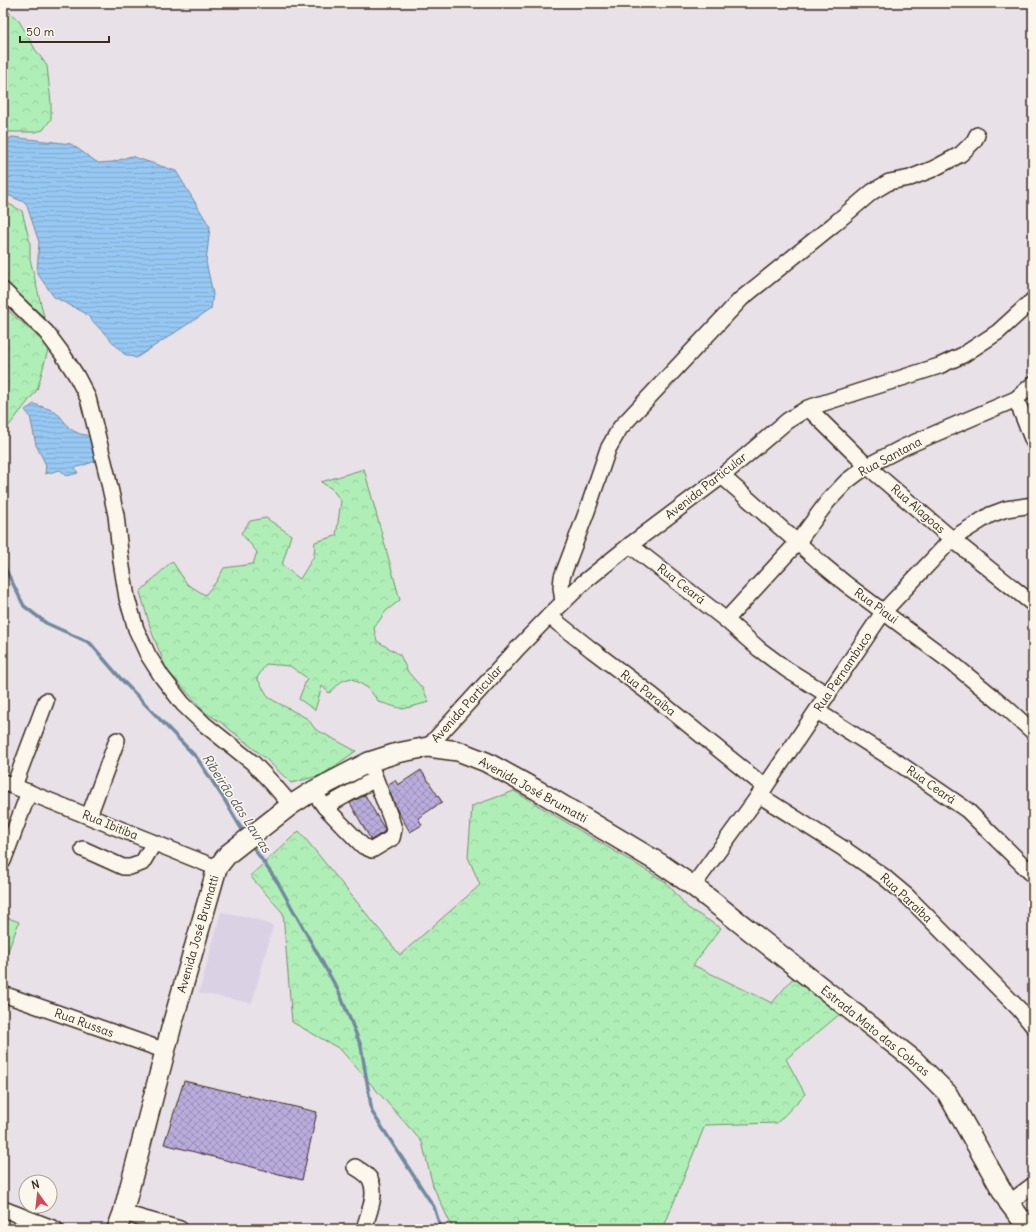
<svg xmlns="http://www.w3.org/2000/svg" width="1036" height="1232" font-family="Delius,sans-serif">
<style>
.built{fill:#dad1e5}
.forest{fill:url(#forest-crowns);stroke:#758c6a}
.pitch{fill:#afefb7;stroke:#758c6a}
.water{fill:url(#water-rules);stroke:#72899e}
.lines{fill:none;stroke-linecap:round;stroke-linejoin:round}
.stream{stroke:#72899e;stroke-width:3.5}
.building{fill:url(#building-cross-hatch);stroke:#3b2a1e}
.minor-casing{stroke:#3b2a1e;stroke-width:18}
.major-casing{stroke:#3b2a1e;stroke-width:22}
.minor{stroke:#fbf7ec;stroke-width:15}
.major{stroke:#fbf7ec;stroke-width:19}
.labels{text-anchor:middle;stroke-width:3;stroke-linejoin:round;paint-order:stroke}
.street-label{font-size:12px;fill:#3b2a1e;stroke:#fbf7ec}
.water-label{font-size:13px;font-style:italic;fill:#56595e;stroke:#fbf7ec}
</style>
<defs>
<pattern id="forest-crowns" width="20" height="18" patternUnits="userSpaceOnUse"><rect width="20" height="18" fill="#afefb7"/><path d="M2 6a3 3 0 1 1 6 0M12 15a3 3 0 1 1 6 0" fill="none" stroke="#97cd9d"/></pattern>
<pattern id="water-rules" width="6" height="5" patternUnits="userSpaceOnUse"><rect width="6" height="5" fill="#96c8f3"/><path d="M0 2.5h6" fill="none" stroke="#82acd0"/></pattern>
<pattern id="building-cross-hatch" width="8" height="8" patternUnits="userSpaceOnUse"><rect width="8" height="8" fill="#baadde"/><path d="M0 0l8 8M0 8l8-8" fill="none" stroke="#988db3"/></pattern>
</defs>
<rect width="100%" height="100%" fill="#e8e1e8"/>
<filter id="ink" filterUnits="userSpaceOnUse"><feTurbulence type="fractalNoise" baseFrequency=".025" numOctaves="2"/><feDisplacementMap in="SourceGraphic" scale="8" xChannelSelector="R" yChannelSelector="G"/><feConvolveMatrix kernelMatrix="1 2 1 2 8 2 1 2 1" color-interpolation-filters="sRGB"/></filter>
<g filter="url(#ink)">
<path class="built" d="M221,912l34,7 18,7 -21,77 -53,-10z"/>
<g class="forest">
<path d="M3,11l7,2 9,8 16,28 12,17 4,37v16l-8,11 -8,2h-32z"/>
<path d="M3,201l19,10 8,32v16l14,58 -41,-37z"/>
<path d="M3,306l46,40 -12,44 -34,43z"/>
<path d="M364,469l36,131 -14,11 -12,17 3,13 23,14 8,17 15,17 6,13 -26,7 -24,-7 -11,-14 -17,-10 -9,3 -13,12 -7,-7 -7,24 -16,-11 8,-21 -17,-12 -24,-2 -9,14 12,20 39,21 7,10 41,22 -34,24 -31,8 -26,-25 -43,-35 -16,-10 -39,-43 -15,-37 -12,-41 32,-31 15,23 18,11 11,-13 8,-14 29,-4 4,-12 -16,-19 9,-12 16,-3 25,17 -9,30 18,14 14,-23 1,-14 21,-6 5,-35 -9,-12 -11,-7z"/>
<path d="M514,791l152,91 22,26 33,20 -28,37 79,38 21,-25 48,35 -55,46 19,35 -28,29 -72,2 -42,104h-210l-20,-43 -11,-44 -82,-93 -48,-27 -9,-109 -33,-37 49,-45 101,124 80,-70 -12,-28 4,-51z"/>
</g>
<path class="pitch" d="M3,916l16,6 -16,42z"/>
<g class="water">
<path d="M12,137l59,7 27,19 15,-1 18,-6 45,15 34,56 -4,35 7,32 -2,15 -75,49 -12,-4 -39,-41 -31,-16 -17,-24 2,-31 -13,-39 -23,-10v-51z"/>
<path d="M34,404l18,6 8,6 10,13 10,5 11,2 5,25 -21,7 3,5 -11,3 -7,-6 -15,4 1,-9 -10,-20 -6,-29 -5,-6z"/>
</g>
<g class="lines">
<g class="stream">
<path d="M3,564l21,42 22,17 44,20 31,36 76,79 27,41 20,34"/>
<path d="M251,844l27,39 61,109 22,54 11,66 62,95 7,22"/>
</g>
</g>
<g class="building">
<path d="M421,770l21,32 -24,16 4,7 -12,7 -14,-24 -9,-23 8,-5 3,5z"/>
<path d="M365,795l20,35 -1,2 -13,8 -21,-37z"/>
<path d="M184,1081l133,31 -15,68 -138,-36z"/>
</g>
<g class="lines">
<g class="minor-casing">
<g id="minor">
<path d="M3,290l43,42 15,20 15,23 12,23 19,76 9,41 5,46 6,37 9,31 12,26 14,22 21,27 21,20 49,39 19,20 19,22"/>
<path d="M1016,399l17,42"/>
<path d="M808,408l59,58 85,73 81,65"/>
<path d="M722,476l101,89 23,19 106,79 56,46 25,23"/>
<path d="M630,545l96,75 33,29 27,20 42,26"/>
<path d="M563,602l-2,-15 1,-10 25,-66 21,-62 12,-21 121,-129 92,-74 39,-33 17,-10 21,-4 23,-9 28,-15 13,-13 3,-6"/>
<path d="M549,616l43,34 61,46 112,91"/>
<path d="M726,620l71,-77 31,-42 19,-20 20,-15 37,-19 112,-48 17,-15"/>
<path d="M817,711l80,51 70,48 66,65"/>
<path d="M428,747l90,-99 31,-32 35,-34 46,-37 92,-69 65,-55 21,-13 131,-42 24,-11 35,-23 35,-32"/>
<path d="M3,782l214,86"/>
<path d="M14,786l32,-85"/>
<path d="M313,791l12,16 29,30 9,9 9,4 20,-12 2,-9 -3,-10 -22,-57"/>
<path d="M759,795l85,54 39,27 25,21 112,113 13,16"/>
<path d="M325,807l50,-28"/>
<path d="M89,816l28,-76"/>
<path d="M83,849l40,18h7l12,-4 12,-20"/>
<path d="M3,861l26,-69"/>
<path d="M693,886l72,-99 119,-176 68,-72 38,-24 16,-6 27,-4"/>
<path d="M3,994l163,57"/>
<path d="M355,1167c5,3 12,7 15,12 8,15 -2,35 -6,50"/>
<path d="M1009,1203l24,-18"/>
<path d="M3,1209l52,20"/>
<path d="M123,1213l57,16"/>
</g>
</g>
<g class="major-casing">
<path id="major" d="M117,1229l6,-16 49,-188 45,-157 11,-14 63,-49 22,-14 56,-29 28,-9 31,-6 30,4 28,11 51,28 124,74 32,22 221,174 33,33 62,110 16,21 7,5"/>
</g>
<use href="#minor" class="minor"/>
<use href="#major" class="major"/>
</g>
</g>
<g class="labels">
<g class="street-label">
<text transform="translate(890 457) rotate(-28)" y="4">Rua Santana</text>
<text transform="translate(706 486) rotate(-38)" y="4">Avenida Particular</text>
<text transform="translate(918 509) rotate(41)" y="4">Rua Alagoas</text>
<text transform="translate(681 584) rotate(38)" y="4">Rua Ceará</text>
<text transform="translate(876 606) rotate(36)" y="4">Rua Piaui</text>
<text transform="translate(843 672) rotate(-56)" y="4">Rua Pernambuco</text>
<text transform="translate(648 693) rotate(38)" y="4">Rua Paraíba</text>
<text transform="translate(467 704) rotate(-48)" y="4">Avenida Particular</text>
<text transform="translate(931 785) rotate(35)" y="4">Rua Ceará</text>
<text transform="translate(533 790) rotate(29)" y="4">Avenida José Brumatti</text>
<text transform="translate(110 825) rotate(22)" y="4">Rua Ibitiba</text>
<text transform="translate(906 898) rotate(43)" y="4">Rua Paraíba</text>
<text transform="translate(198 934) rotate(-74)" y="4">Avenida José Brumatti</text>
<text transform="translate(84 1023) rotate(20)" y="4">Rua Russas</text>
<text transform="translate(875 1031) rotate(39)" y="4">Estrada Mato das Cobras</text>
</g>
<g class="water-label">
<text transform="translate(237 803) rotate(57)" y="5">Ribeirão das Lavras</text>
</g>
</g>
<rect width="1036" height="1232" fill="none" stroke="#fbf7ec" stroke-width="16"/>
<rect x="8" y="8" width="1020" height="1216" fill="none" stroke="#3b2a1e" stroke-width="1.5" filter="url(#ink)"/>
<g transform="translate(38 1194) rotate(345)"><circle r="19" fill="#fbf7ec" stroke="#aea59a"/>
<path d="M0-3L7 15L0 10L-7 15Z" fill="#d1495b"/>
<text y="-6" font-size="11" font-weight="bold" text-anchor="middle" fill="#3b2a1e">N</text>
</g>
<path d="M20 36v6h89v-6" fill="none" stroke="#3b2a1e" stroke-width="2"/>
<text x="26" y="36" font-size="12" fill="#3b2a1e" stroke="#fbf7ec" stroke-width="3" paint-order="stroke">50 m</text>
</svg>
